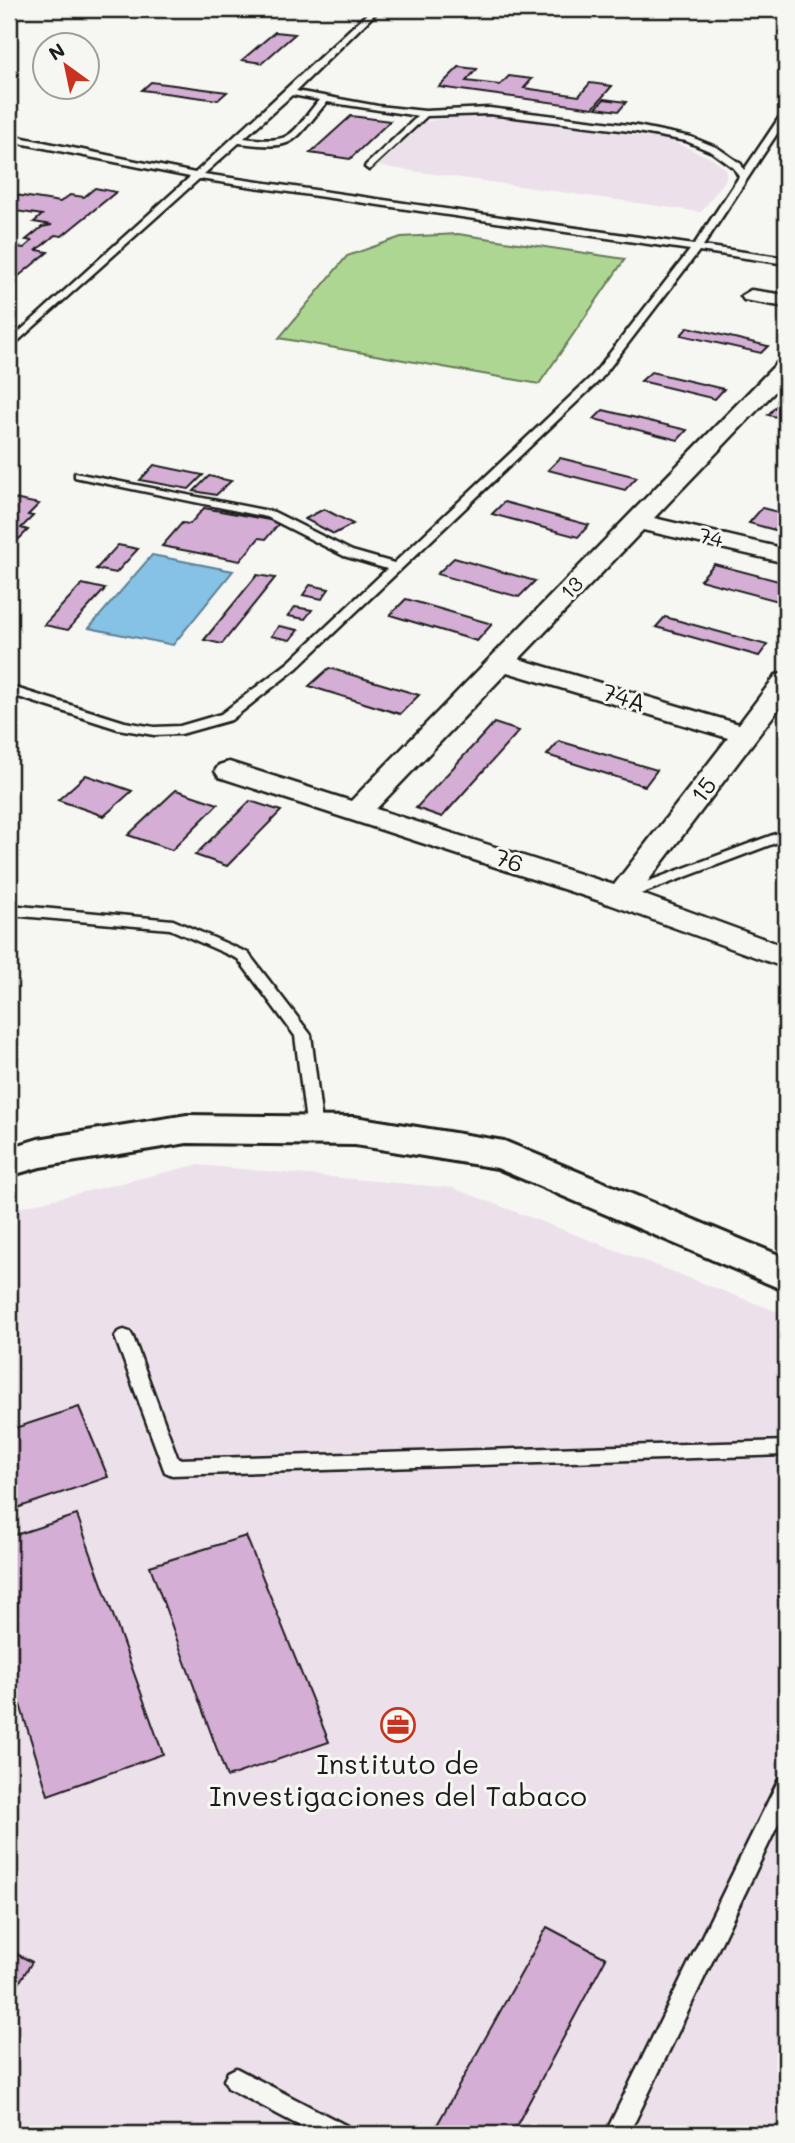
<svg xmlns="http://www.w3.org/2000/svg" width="795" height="2143" font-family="Mali,sans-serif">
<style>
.built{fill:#ece0ea}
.green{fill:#aed693;stroke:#657958;stroke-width:2}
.water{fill:#86c2e5;stroke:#5c8095;stroke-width:2}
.building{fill:#d5aed6;stroke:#1c1c1c;stroke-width:2}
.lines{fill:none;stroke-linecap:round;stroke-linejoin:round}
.lane-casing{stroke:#1c1c1c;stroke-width:5}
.street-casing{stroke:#1c1c1c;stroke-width:5}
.secondary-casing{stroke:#1c1c1c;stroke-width:6}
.lane{fill:#f6f6f2;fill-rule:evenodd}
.street{fill:#f6f6f2;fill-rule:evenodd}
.secondary{fill:#f6f6f2;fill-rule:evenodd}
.labels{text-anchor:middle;stroke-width:6;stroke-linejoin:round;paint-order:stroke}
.far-street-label{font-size:21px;fill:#1c1c1c;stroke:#f6f6f2}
.street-label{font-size:24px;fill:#1c1c1c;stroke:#f6f6f2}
.near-poi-label{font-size:28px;fill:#1c1c1c;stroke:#f6f6f2}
</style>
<rect width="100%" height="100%" fill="#f6f6f2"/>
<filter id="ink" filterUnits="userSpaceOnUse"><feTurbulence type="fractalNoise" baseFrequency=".0143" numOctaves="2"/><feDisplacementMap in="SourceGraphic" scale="14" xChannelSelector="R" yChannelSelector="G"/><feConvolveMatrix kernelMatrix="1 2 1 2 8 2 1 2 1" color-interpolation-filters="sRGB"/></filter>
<g filter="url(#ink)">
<g class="built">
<path d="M476,113l193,27 42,18 15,11v10l-25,33 -323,-46 47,-44z"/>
<path d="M196,1165l257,23 333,127v819h-777v-924z"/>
</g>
<path class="green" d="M458,234l167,25 -86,125 -260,-46 68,-82 54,-19z"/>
<path class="water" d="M152,555l81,16 -60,74 -84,-17z"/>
<g class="building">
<path d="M275,32l20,2 -33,29 -20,-3z"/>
<path d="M459,67l18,2 -11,12 34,4 9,-9 23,3 -8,9 55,8 11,-13 22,3 -19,22 -154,-21z"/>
<path d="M151,82l76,10 -9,8 -76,-10z"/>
<path d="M604,99l22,3 -7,9 -23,-3z"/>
<path d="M351,116l39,5 -40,38 -40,-6z"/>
<path d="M95,188l21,4 -54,44 -7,-1 -18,15 11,2 -39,32v-38l15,2 8,-7 -6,-1 16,-13 10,-2 -18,-3 8,-7 -33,-5v-16l51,8 10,-7 14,2z"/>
<path d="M688,327l80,19 -7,7 -80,-18z"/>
<path d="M651,372l73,17 -9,10 -74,-18z"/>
<path d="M786,395v24l-18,-4z"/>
<path d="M603,410l84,20 -9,10 -84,-21z"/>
<path d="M560,458l77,19 -12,13 -77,-20z"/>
<path d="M154,465l49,10 -14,14 -49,-9z"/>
<path d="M209,476l22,5 -15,14 -22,-4z"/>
<path d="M9,498l30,6 -11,11 5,1 -12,12 7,2 -10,10 -5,-2 -4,4z"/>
<path d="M504,502l85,23 -11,12 -86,-23z"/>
<path d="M204,508l76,14 -14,17 -7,-1 -19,23 -78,-15 20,-23 8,1z"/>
<path d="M762,508l24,6v19l-37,-10z"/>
<path d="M324,509l29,15 -19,10 -29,-15z"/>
<path d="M118,545l20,4 -22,24 -20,-4z"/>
<path d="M454,558l81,23 -16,16 -82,-23z"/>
<path d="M714,564l72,19v20l-86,-23z"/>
<path d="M257,575l18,3 -53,66 -18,-4z"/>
<path d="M82,584l23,5 -37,41 -24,-5z"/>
<path d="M310,585l19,4 -7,10 -19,-4z"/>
<path d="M406,599l86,25 -15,17 -87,-26z"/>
<path d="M295,607l17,3 -7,9 -17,-3z"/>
<path d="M665,617l102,28 -8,11 -103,-29z"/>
<path d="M279,626l19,4 -8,10 -19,-4z"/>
<path d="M329,668l90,27 -19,19 -91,-28z"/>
<path d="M494,723l25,8 -77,86 -26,-9z"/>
<path d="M559,741l98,29 -12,16 -98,-31z"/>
<path d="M86,775l46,16 -28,25 -46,-16z"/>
<path d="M176,790l42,14 -46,46 -44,-15z"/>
<path d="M250,801l31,10 -54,55 -32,-11z"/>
<path d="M79,1407l29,70 -91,31 -8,-22v-56z"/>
<path d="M77,1515l86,239 -115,41 -39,-126v-132z"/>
<path d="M246,1536l83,206 -102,35 -77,-211z"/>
<path d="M547,1927l59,31 -94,176h-80z"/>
<path d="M9,1950l23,12 -23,37z"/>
</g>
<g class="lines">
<g class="lane-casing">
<g id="lane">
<path d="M372,9h8l-84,82 82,15 47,5 64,-3 148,18 54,11 27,11 23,16 3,6 39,-58 3,-1v9l-83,126 83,12v6l-87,-13 -99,129 -303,288 -66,52 -50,14 -27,1 -36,-6 -109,-35v-8l116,36 29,5 26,-1 41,-12 68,-52 98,-93 -43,-13 -77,-39 -188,-39 -4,-1v-4l199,39 78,39 42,12 198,-187 98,-126 -491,-71 -190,170v-8l181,-164 -181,-36v-6l186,38zM292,95l27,5c-30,36 -25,44 -75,38zM327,102l91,14 -52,49 -1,2 4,3 58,-54 62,-2 148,18 49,9 26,11 22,16 5,9 -45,68 -490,-71 35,-31c58,7 52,1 88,-41z"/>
<path d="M786,830v9l-159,60 -5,2 -7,-5 2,-3z"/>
<path d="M9,905l164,15 75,33 63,82 12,96 -2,4h-12l-2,-4 -12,-95 -57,-77 -68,-30 -161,-14z"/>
<path d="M124,1330l6,2 3,5 45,122 608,-18v14l-614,20 -7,-3 -2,-5 -48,-130 3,-5z"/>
<path d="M786,1776v32l-157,326h-24l174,-355z"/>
<path d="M236,2068l111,58 4,8h-36l-87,-46 -4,-8 4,-8z"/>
</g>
</g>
<g class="street-casing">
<g id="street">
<path d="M751,290l35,5v12l-42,-7 -3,-4z"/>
<path d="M786,360v20l-132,138 132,31v14l-143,-33 -124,129 220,65 37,-49 10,-2v26l-147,194 147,54v21l-177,-64 -390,-127 -4,-6 4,-6 10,-3 122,39 427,-439zM507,672l221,66 -114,147 -238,-76z"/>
</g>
</g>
<g class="secondary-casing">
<path id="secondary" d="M187,1115l168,2 149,24 282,117v33l-289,-123 -142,-23 -168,-2 -147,24 -31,9v-28l29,-9z"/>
</g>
<use href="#lane" class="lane"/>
<use href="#street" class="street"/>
<use href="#secondary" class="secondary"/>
</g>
</g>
<defs>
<g id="office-ring" transform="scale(1.75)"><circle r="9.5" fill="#f6f6f2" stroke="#c8321e" stroke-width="1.5"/><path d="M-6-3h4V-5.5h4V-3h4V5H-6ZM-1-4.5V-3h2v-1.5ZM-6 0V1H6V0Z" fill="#c8321e"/></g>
</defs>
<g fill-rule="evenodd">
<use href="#office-ring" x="398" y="1725"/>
</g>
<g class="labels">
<g class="far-street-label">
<text transform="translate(711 538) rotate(13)" y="7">74</text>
<text transform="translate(572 588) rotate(-46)" y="7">13</text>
</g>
<g class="street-label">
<text transform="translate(624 698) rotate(17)" y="8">74A</text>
<text transform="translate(704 790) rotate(-52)" y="8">15</text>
<text transform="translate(509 861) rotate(18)" y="8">76</text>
</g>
<g class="near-poi-label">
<text x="398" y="1774">Instituto de<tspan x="398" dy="32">Investigaciones del Tabaco</tspan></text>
</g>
</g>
<rect width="795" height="2143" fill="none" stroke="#f6f6f2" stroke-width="35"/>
<rect x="18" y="18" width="760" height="2108" fill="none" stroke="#1c1c1c" stroke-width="2.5" filter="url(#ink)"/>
<g transform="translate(66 66) rotate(327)"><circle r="33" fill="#f6f6f2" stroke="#9f9f9c" stroke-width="2"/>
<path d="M0-5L12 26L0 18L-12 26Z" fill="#c8321e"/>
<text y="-10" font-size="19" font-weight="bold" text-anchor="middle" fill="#1c1c1c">N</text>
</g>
</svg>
